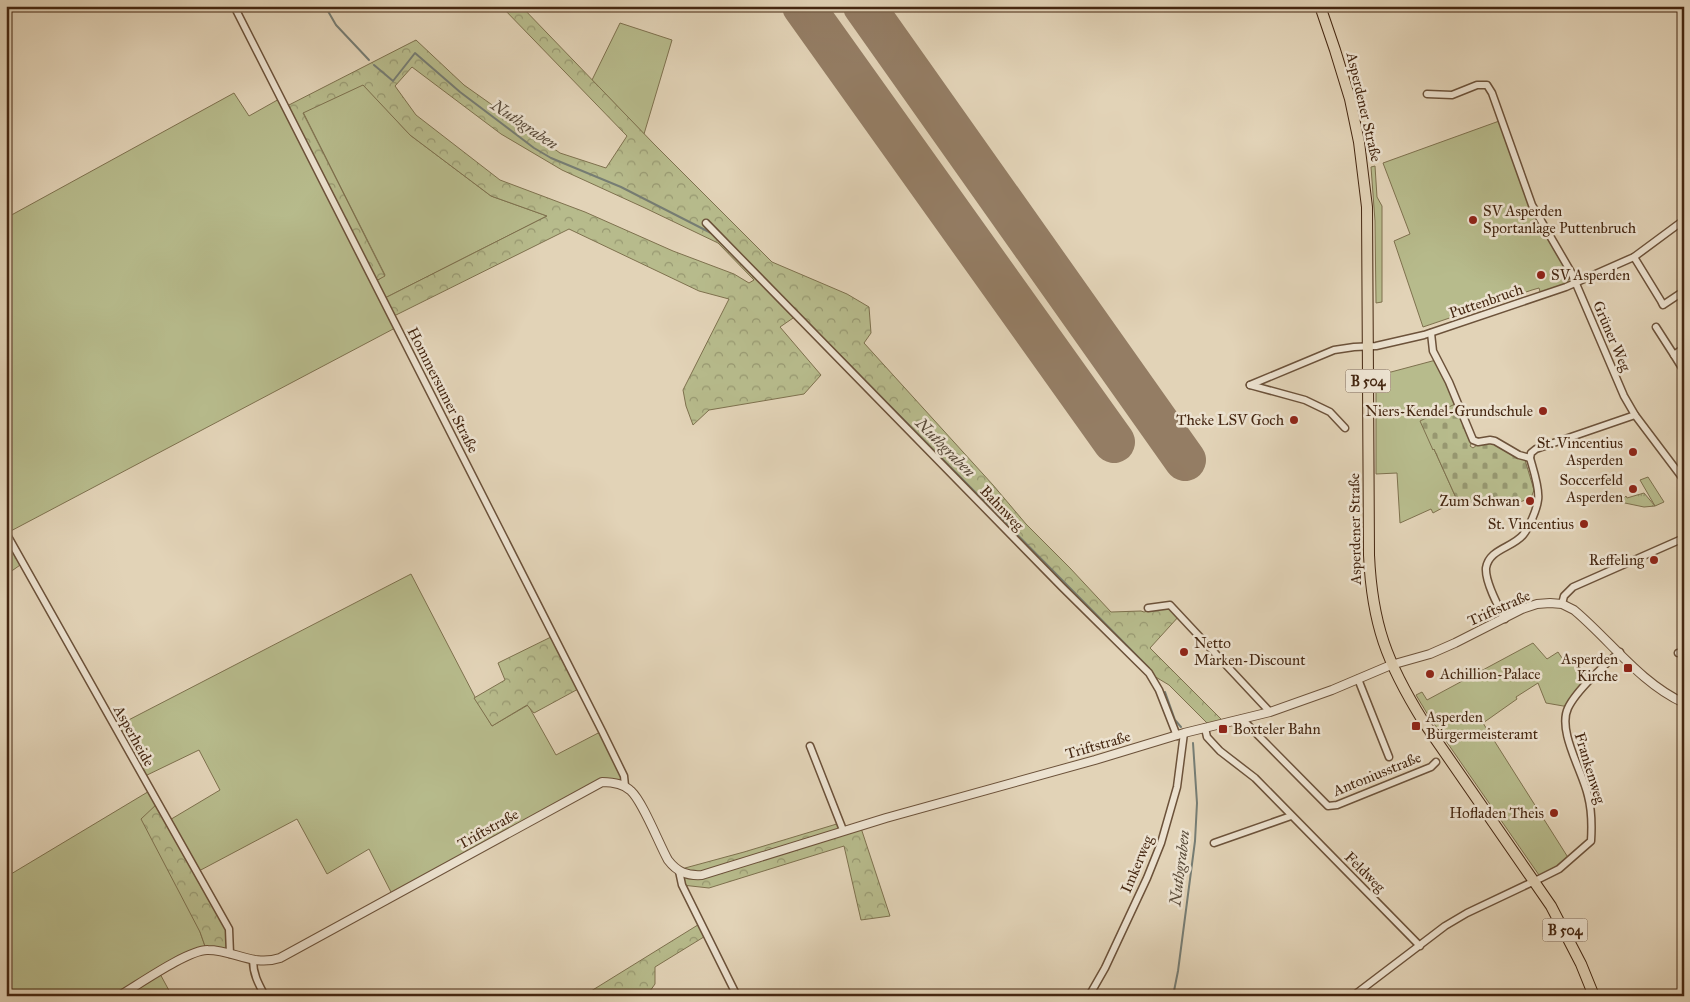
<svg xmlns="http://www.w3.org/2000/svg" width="1690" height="1002" font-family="'IM FELL Great Primer',serif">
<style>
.green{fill:#b7bb8c;stroke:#7e714e}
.forest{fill:url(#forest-crowns);stroke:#7e714e;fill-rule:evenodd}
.cemetery{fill:url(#cemetery-stones);stroke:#7e714e}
.park{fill:url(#park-tufts);stroke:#7e714e}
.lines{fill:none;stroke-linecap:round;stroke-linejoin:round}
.stream{stroke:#767d74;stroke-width:2}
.runway{stroke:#947d64;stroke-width:42}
.minor-casing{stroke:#6c523a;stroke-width:9}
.tertiary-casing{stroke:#6c523a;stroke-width:10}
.primary-casing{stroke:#452711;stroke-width:12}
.minor{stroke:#ece2d0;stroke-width:6}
.tertiary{stroke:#ece2d0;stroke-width:8}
.primary{stroke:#e2d3b7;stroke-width:10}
.poi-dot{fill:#8f2418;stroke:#ece2d0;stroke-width:2}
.labels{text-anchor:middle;stroke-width:5;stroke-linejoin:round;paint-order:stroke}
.shield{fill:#ece2d0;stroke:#775f4a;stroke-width:1}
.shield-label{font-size:14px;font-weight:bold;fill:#452711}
.street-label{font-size:15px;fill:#452711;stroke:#ece2d0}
.poi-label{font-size:15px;fill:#452711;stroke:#ece2d0;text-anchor:end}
.water-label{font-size:16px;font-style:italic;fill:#5a4b3a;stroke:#ece2d0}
</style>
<defs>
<pattern id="forest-crowns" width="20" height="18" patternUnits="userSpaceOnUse" patternTransform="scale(1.25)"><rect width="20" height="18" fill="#b7bb8c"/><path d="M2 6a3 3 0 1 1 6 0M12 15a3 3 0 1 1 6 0" fill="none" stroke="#979871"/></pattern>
<pattern id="cemetery-stones" width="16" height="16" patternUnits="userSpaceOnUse" patternTransform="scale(1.25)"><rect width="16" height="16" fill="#b7bb8c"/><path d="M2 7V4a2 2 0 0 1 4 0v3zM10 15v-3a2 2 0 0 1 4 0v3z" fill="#979871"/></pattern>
<pattern id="park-tufts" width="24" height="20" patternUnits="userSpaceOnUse" patternTransform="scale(1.25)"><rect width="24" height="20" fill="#b7bb8c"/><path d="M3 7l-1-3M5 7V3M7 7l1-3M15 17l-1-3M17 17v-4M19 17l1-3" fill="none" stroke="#979871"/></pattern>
</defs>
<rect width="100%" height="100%" fill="#e2d3b7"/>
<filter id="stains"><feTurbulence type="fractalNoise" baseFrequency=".004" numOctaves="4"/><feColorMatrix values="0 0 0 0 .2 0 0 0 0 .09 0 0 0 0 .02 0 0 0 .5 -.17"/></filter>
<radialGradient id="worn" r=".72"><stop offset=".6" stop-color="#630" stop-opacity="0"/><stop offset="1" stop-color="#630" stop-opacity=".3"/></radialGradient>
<g class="green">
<path d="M620,23l52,17 -28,94 -52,-54z"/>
<path d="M363,84l47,51 81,61 56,20 -164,83 14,28 -390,206 6,12 -7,4v-331l228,-125 15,23 32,-18 94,184 10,-7 -82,-163z"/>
<path d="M1502,120l30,85 39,67 -5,15 -25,8 -2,-7 -7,2 -109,37 -29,-86 16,-7 -27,-71z"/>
<path d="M1375,166l2,31 5,9v96l-6,1 -1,-82 -4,-54z"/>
<path d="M1436,360l19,44 -22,46 1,-1 23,51 -24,13 -2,-4 -31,14 -3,-50 -21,1v-98z"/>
<path d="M1648,477l16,25 -9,4 -15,-26z"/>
<path d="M411,574l64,123 17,29 36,-21 28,50 46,-24 22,45 1,10 -16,-4 -216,114 -24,-47 -42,25 -30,-55 -100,53 -29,-51 52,-31 -21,-40 -56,27 -28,-50z"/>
<path d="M1533,643l14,16 11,-7 6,9 3,-2 25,20 -23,28 -23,-4 -8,-20 -22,14 1,2 -34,24 86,136 -28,19 -113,-163 -12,-20 6,-3 5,8z"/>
<path d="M151,790l55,159 -47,23 13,24h-166v-119z"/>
</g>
<g class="forest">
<path d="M501,6h20l133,138 118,118 75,32 22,13 2,26 -7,10 129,142 33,39 44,44 41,44 30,-1 3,1 26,-7 10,10 -30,33 72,72 -14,4 -39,-39 -20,-12 -353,-357 -16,11 41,48 -17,19 -95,16 -16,15 -7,-19 -3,-16 46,-91 -30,-8 -130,-62 -177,88 -9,-18 164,-83 -56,-20 -81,-61 -47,-50 -60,28 82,163 -11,6 -89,-175 131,-67 48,45 96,68 46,15 21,-32zM412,67l89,67 61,36 83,38 73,35 36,37 -5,3 -15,-9 -61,-23 -88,-39 -85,-32 -84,-65 -21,-29z"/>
<path d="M13,545l10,18 -17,12v-26z"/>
<path d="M553,636l27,52 -46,25 -7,-8 -35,21 -18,-28 31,-18 -7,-17z"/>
<path d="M158,803l71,126 1,25 -24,-5 -6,-17 -59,-113z"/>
<path d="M840,823l3,7 17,-5 30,91 -29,4 -17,-74 -135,42 -27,-3 -3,-14 6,-3 59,-16z"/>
<path d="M701,923l6,12 -52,32v17l-5,7 4,5h-71z"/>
</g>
<path class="cemetery" d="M1455,404l17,38 -2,4 3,2c16,-14 37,4 52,12l9,30 -3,8 -25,9 -49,-7 -23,-51 -1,1 -13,-29z"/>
<path class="park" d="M1644,493l11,13 -11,1 -24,-5 6,-6 1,2z"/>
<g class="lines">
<g class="stream">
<path d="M325,6l11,19 33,35"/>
<path d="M374,65l19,16 22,-28 45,39 74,56 17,10 70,29 94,48"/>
<path d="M729,243l420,425"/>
<path d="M1165,692l10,28 6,7"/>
<path d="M1173,996l5,-25 17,-130 2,-38 -4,-60"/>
</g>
<g class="runway">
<path d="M803,6l311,436"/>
<path d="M864,6l321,454"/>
</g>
<g class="minor-casing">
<g id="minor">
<path d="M234,6l368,725 22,45 1,10"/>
<path d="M1427,94l25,1 25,-10h10l5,8 40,112 39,67 53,124 11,19 49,65"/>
<path d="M706,223l356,364 87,86 10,17 18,46"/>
<path d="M1634,257l27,44 2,4 21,-14"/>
<path d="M1656,327l18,28 10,-7"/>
<path d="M1431,333l2,18 16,31 24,58 5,2 12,-2 5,1 24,14 11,3"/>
<path d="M1674,355l10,16"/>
<path d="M1250,385l84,-35 20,-3 22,-1 48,-11 142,-48 68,-30 50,-37"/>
<path d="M1250,385l55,15 25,12 15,16"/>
<path d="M6,533l223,396 1,25"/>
<path d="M1562,604l2,-8 9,-9 111,-49"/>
<path d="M1148,608l22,-3 100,107"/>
<path d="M1505,619c-7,-13 -20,-37 -19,-51 3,-19 26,-20 37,-33 6,-7 14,-26 15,-35 2,-11 -5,-31 -8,-42l1,-5 5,-4 99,-34"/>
<path d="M1678,653l6,-2"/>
<path d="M1358,679l31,78"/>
<path d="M1242,719l86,87 9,-1 94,-38 5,-5"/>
<path d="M1205,728l2,9 13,14 35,27 165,168"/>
<path d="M810,746l33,84"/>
<path d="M1214,843l77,-27"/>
<path d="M679,871l3,14 55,111"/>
<path d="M253,960c0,14 5,23 12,36"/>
<path d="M1089,996l16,-28 42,-90 14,-35 16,-56 7,-54"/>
<path d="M1353,996l92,-70 22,-13 74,-35 18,-9 32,-28c1,-16 1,-30 -3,-45 -5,-24 -31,-65 -20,-88 8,-17 37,-44 52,-56"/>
</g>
</g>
<g class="tertiary-casing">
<path id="tertiary" d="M119,996c19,-11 70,-47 89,-46 26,0 45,17 72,8l322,-176c11,0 22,2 29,9 12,11 28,53 37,69 9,12 19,16 34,15l184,-57 209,-58 89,-27 86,-21 62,-22 59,-25 39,-11 25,-11 67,-34 15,-5 13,-1 12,1 12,6c36,30 66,73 110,93"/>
</g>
<g class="primary-casing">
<path id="primary" d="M1320,6l15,44 15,49 9,43 8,65 2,348c3,69 18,108 54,166l128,185 30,58 13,32"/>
</g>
<use href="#minor" class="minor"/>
<use href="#tertiary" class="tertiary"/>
<use href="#primary" class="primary"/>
</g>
<g class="poi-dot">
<circle cx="1473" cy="220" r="5"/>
<circle cx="1541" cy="275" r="5"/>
<circle cx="1543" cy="411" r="5"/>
<circle cx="1294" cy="420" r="5"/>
<circle cx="1633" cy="452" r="5"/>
<circle cx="1633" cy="489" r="5"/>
<circle cx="1530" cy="501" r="5"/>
<circle cx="1584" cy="524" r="5"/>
<circle cx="1654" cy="560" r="5"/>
<circle cx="1184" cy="652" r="5"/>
<rect x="1623" y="663" width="10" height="10" rx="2.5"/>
<circle cx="1430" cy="674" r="5"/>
<rect x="1411" y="721" width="10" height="10" rx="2.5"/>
<rect x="1218" y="724" width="10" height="10" rx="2.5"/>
<circle cx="1554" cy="813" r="5"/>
</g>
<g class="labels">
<g class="shield">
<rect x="1345.5" y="369.5" width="45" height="23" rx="4"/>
<rect x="1542.5" y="918.5" width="45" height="23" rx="4"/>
</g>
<g class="shield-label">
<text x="1368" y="386">B 504</text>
<text x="1565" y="935">B 504</text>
</g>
<g class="street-label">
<text transform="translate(1364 107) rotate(77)" y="5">Asperdener Straße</text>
<text transform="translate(1486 301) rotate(-19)" y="5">Puttenbruch</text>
<text transform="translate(1612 336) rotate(67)" y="5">Grüner Weg</text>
<text transform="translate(443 390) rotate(63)" y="5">Hommersumer Straße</text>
<text transform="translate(1002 508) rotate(46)" y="5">Bahnweg</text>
<text transform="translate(1355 529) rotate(-91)" y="5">Asperdener Straße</text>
<text transform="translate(1499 608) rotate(-24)" y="5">Triftstraße</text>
<text transform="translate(134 736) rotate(61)" y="5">Asperheide</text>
<text transform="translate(1098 745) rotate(-16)" y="5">Triftstraße</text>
<text transform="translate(1590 768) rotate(73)" y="5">Frankenweg</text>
<text transform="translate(1377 774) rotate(-22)" y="5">Antoniusstraße</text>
<text transform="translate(488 829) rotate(-29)" y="5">Triftstraße</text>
<text transform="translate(1137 864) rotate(-67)" y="5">Imkerweg</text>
<text transform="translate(1365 872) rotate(45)" y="5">Feldweg</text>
</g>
<g class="poi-label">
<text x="1483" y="216" text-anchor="start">SV Asperden<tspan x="1483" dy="17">Sportanlage Puttenbruch</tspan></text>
<text x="1551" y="280" text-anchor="start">SV Asperden</text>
<text x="1533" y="416">Niers-Kendel-Grundschule</text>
<text x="1284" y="425">Theke LSV Goch</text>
<text x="1623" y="448">St. Vincentius<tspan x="1623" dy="17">Asperden</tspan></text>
<text x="1623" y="485">Soccerfeld<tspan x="1623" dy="17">Asperden</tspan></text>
<text x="1520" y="506">Zum Schwan</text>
<text x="1574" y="529">St. Vincentius</text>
<text x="1644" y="565">Reffeling</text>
<text x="1194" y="648" text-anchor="start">Netto<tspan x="1194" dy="17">Marken-Discount</tspan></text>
<text x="1618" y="664">Asperden<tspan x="1618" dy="17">Kirche</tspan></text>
<text x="1440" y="679" text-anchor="start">Achillion-Palace</text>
<text x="1426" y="722" text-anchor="start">Asperden<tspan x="1426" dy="17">Bürgermeisteramt</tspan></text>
<text x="1233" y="734" text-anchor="start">Boxteler Bahn</text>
<text x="1544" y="818">Hofladen Theis</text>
</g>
<g class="water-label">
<text transform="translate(525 124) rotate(34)" y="6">Nuthgraben</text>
<text transform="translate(946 447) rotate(45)" y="6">Nuthgraben</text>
<text transform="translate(1179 868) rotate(-83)" y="6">Nuthgraben</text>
</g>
</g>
<rect width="1690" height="1002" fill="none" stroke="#e2d3b7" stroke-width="25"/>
<rect x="8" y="8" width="1675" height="987" fill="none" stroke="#452711" stroke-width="2.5"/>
<rect x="12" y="12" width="1665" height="977" fill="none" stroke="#452711"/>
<rect width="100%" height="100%" filter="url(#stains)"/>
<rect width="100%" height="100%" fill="url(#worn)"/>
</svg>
